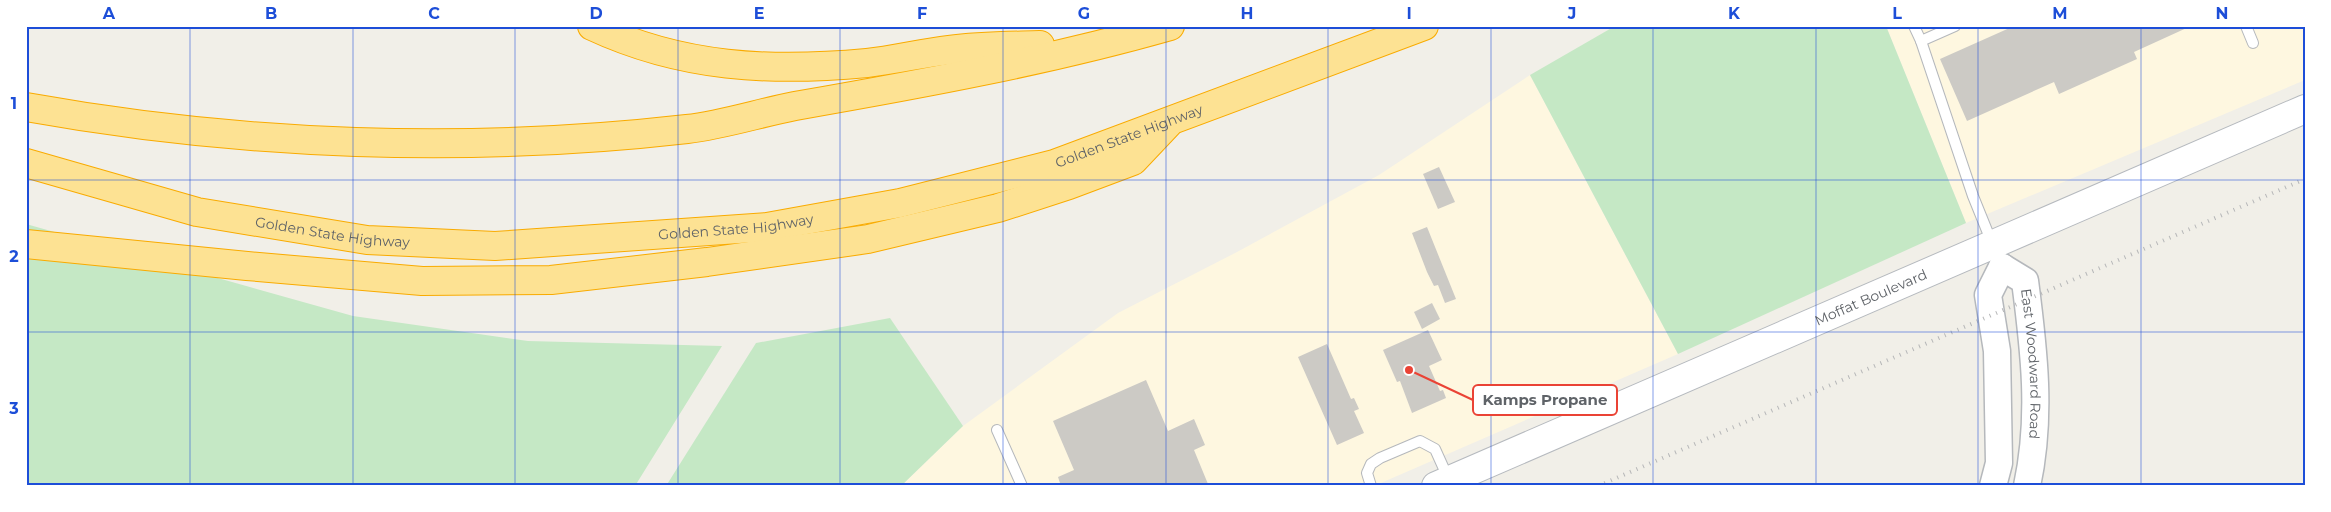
<svg xmlns="http://www.w3.org/2000/svg" width="2331" height="512" font-family="Montserrat,sans-serif">
<style>
.commercial{fill:#fef7e0}
.green{fill:#c5e8c5}
.building{fill:#cccac5}
.lines{fill:none;stroke-linecap:round;stroke-linejoin:round}
.service-casing{stroke:#b5b8bc;stroke-width:12}
.tertiary-casing{stroke:#b5b8bc;stroke-width:29}
.secondary-casing{stroke:#b6babf;stroke-width:30}
.motorway-casing{stroke:#f9ab00;stroke-width:30}
.service{stroke:#fff;stroke-width:10}
.tertiary{stroke:#fff;stroke-width:26}
.secondary{stroke:#fff;stroke-width:28}
.motorway{stroke:#fde293;stroke-width:28}
.rail{stroke:#b6b7b8;stroke-width:4;stroke-dasharray:1 6;stroke-linecap:butt}
.grid{fill:none;stroke:#1d4ed8;stroke-width:1;stroke-opacity:0.55}
.labels{text-anchor:middle;stroke-width:4;stroke-linejoin:round;paint-order:stroke}
.street-label{font-size:14px;fill:#5f6368;stroke:#fff}
.leader{fill:none;stroke:#ea4335;stroke-width:2}
.callout-dot{fill:#ea4335;stroke:#fff;stroke-width:2}
.callout{fill:#fff;stroke:#ea4335;stroke-width:2}
.callout-label{font-size:15px;text-anchor:middle;font-weight:bold;fill:#5f6368}
.neatline{fill:none;stroke:#1d4ed8;stroke-width:2}
.grid-label{font-size:16px;text-anchor:middle;font-weight:bold;fill:#1d4ed8}
</style>
<rect width="100%" height="100%" fill="#f1efe8"/>
<g class="commercial">
<path d="M1886,26h419v54l-339,143z"/>
<path d="M1530,75l148,279 -304,132h-473l62,-60 155,-113 119,-61 142,-77z"/>
</g>
<g class="green">
<path d="M1615,26h271l80,197 -288,131 -148,-279z"/>
<path d="M26,224l327,92 175,25 194,5 -87,140h-609z"/>
<path d="M890,318l73,108 -62,60h-235l90,-143z"/>
</g>
<g class="building">
<path d="M2014,26h177l-57,26 3,7 -78,35 -5,-12 -87,39 -27,-62z"/>
<path d="M1439,167l16,35 -17,7 -15,-35z"/>
<path d="M1427,227l29,72 -11,4 -7,-18 -4,1 -7,-14 -15,-39z"/>
<path d="M1432,303l8,16 -18,10 -8,-17z"/>
<path d="M1428,330l14,30 -13,6 11,25 3,-1 3,8 -34,15 -12,-32 -3,1 -14,-32z"/>
<path d="M1327,344l24,55 3,-1 5,11 -5,2 10,22 -27,12 -39,-88z"/>
<path d="M1146,380l22,51 26,-12 11,26 -11,5 14,34 -3,2h-144l-3,-9 16,-7 -21,-49z"/>
</g>
<g class="lines">
<g class="service-casing">
<g id="service">
<path d="M1914,26l7,15 52,155 19,47"/>
<path d="M2246,26l7,17"/>
<path d="M1921,41l34,-15"/>
<path d="M997,430l25,56"/>
<path d="M1371,486l-4,-13 4,-9 9,-6 40,-17 15,8 14,31"/>
</g>
</g>
<g class="tertiary-casing">
<g id="tertiary">
<path id="s1" d="M2002,267l23,14c9,69 17,136 2,205"/>
<path d="M1993,486l6,-23 -2,-112 -9,-56 14,-28"/>
</g>
</g>
<g class="secondary-casing">
<g id="secondary">
<path id="s2" d="M1436,486l869,-377"/>
</g>
</g>
<g class="motorway-casing">
<g id="motorway">
<path d="M592,26c90,42 178,46 275,37 28,-3 55,-10 82,-13 30,-4 61,-4 91,-5"/>
<path d="M26,107c217,39 442,47 661,22 36,-4 72,-16 108,-23 126,-22 252,-45 375,-80"/>
<path id="s3" d="M26,163l171,49 170,28 128,6 272,-19 133,-24 154,-39 370,-138"/>
<path d="M26,244l221,22 175,15 129,-1 156,-18 161,-23 130,-31 71,-23 64,-24 35,-37"/>
</g>
</g>
<use href="#service" class="service"/>
<use href="#tertiary" class="tertiary"/>
<use href="#secondary" class="secondary"/>
<use href="#motorway" class="motorway"/>
<path class="rail" d="M1598,486l707,-307"/>
</g>
<path class="grid" d="M190,26v460M353,26v460M515,26v460M678,26v460M840,26v460M1003,26v460M1166,26v460M1328,26v460M1491,26v460M1653,26v460M1816,26v460M1978,26v460M2141,26v460M26,180h2279M26,332h2279"/>
<g class="labels">
<g class="street-label">
<text dy="5" stroke="none"><textPath href="#s3" startOffset="1125">Golden State Highway</textPath></text>
<text dy="5" stroke="none"><textPath href="#s3" startOffset="720">Golden State Highway</textPath></text>
<text dy="5" stroke="none"><textPath href="#s3" startOffset="315">Golden State Highway</textPath></text>
<text dy="5" stroke="none"><textPath href="#s2" startOffset="474">Moffat Boulevard</textPath></text>
<text dy="5" stroke="none"><textPath href="#s1" startOffset="110">East Woodward Road</textPath></text>
</g>
</g>
<path class="leader" d="M1409 370L1473 400"/>
<circle class="callout-dot" cx="1409" cy="370" r="5"/>
<rect class="callout" x="1473" y="385" width="144" height="30" rx="5"/>
<g class="callout-label">
<text x="1545" y="405">Kamps Propane</text>
</g>
<rect width="2331" height="512" fill="none" stroke="#ffffff" stroke-width="55"/>
<rect x="28" y="28" width="2276" height="456" class="neatline"/>
<g class="grid-label">
<text x="109" y="19">A</text>
<text x="271" y="19">B</text>
<text x="434" y="19">C</text>
<text x="596" y="19">D</text>
<text x="759" y="19">E</text>
<text x="922" y="19">F</text>
<text x="1084" y="19">G</text>
<text x="1247" y="19">H</text>
<text x="1409" y="19">I</text>
<text x="1572" y="19">J</text>
<text x="1734" y="19">K</text>
<text x="1897" y="19">L</text>
<text x="2060" y="19">M</text>
<text x="2222" y="19">N</text>
<text x="14" y="109">1</text>
<text x="14" y="262">2</text>
<text x="14" y="414">3</text>
</g>
</svg>
